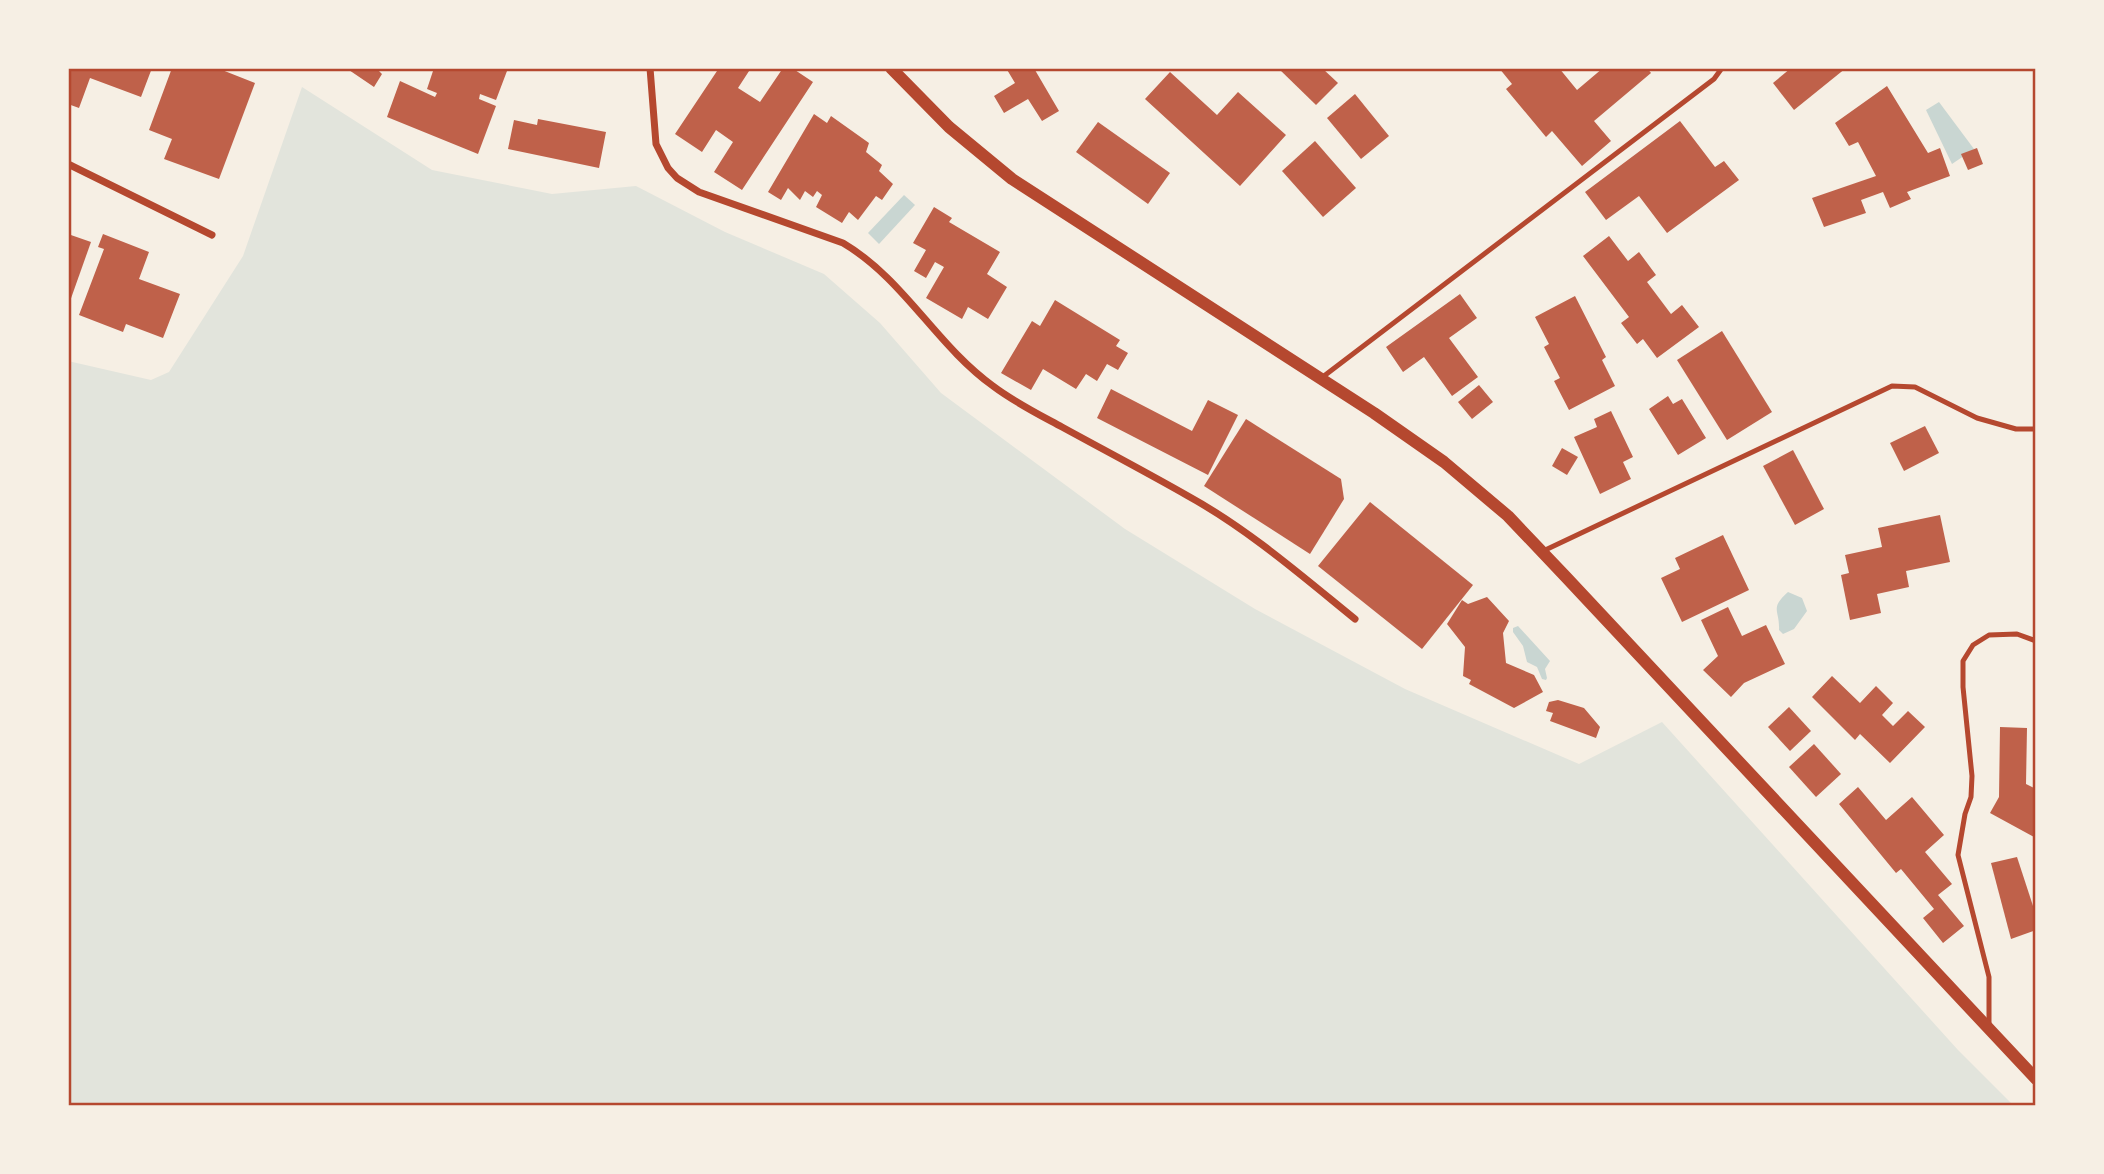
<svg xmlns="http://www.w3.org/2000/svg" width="2104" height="1174" font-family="Helvetica,sans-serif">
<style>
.green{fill:#e2e4dc}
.water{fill:#c9d6d2}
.building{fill:#bf614a}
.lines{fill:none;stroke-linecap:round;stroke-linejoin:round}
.service{stroke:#b5482f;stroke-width:5}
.minor{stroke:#b5482f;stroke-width:7}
.tertiary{stroke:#b5482f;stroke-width:12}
.neatline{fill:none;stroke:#b5482f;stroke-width:2.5}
</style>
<rect width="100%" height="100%" fill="#f6efe4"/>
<path class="green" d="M302,87l130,83 120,24 84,-8 89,46 99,42 56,49 61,70 184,136 130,80 150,80 174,75 83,-42 296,328 56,56h-1946v-745l83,19 18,-8 74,-116z"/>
<g class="water">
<path d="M1939,102l35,47 -22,15 -26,-54z"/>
<path d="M904,195l11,10 -36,39 -11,-11z"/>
<path d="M1788,592l14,6 5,13 -13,18 -11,5 -4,-4c1,-20 -10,-21 9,-38z"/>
<path d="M1518,626l32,35 -5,8 2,9 -1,2 -4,-1 -5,-12 -10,-5 -4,-16 -10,-14v-4z"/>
</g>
<g class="building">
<path d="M68,68h84l-11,29 -51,-19 -11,30 -11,-4z"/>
<path d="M172,68h45l38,15 -36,96 -55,-20 8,-20 -23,-9z"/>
<path d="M346,68h35l-2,3 3,3 -8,13z"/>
<path d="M434,68h68l5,3 -11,29 -16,-6 -1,5 17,7 -18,48 -91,-37 13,-36 35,16 2,-4 -10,-4z"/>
<path d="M719,68h32l-13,20 22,14 23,-34h9l21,14 -71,108 -28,-18 19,-30 -17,-12 -14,22 -27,-18z"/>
<path d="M1006,68h33l-4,2 24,41 -17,10 -14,-22 -24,14 -10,-17 21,-13z"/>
<path d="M1278,68h44l16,15 -22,22z"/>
<path d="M1499,68h60l18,22 26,-22h44l4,5 -57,48 17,20 -29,25 -30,-35 -6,6 -40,-48 6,-5z"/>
<path d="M1791,68h55l-52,42 -21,-27z"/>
<path d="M1170,72l47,43 21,-23 48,43 -46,51 -95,-87z"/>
<path d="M1887,86l41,67 12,-5 10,28 -43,16 4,7 -21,9 -7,-16 -22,8 5,13 -42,14 -12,-29 64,-22 -18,-34 -9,4 -14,-23z"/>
<path d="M1355,94l34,42 -28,23 -34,-41z"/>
<path d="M814,114l13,9 4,-7 38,27 -3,9 16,13 -3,6 14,13 -11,16 -6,-4 -18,24 -9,-8 -7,11 -26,-16 6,-12 -5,-4 -4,6 -8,-6 -5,9 -12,-12 -7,12 -13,-8z"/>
<path d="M538,119l68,13 -7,36 -91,-19 6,-29 23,5z"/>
<path d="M1680,121l35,46 9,-6 15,19 -72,53 -28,-37 -33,24 -21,-28z"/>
<path d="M1098,122l72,51 -22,31 -72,-52z"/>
<path d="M1315,141l41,47 -33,29 -41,-46z"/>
<path d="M1977,148l6,16 -15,6 -7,-16z"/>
<path d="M934,207l18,11 -3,4 51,30 -13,22 20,13 -19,32 -20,-12 -6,12 -36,-21 18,-31 -9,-5 -9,16 -12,-7 12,-21 -13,-7z"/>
<path d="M68,234l23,8 -22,62h-1z"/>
<path d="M103,234l46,18 -10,27 41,15 -17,44 -37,-14 -3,8 -44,-17 25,-66 -6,-2z"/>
<path d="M1609,236l19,25 11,-9 17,23 -9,7 24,32 11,-9 17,22 -42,31 -14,-19 -6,5 -16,-21 8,-6 -46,-61z"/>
<path d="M1460,294l17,24 -28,20 29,39 -26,19 -28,-39 -21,15 -17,-25z"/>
<path d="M1575,296l31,61 -4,3 13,26 -46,24 -15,-29 6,-3 -16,-31 5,-3 -14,-27z"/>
<path d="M1055,300l65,40 -4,6 12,7 -10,17 -11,-6 -10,17 -11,-7 -10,15 -33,-20 -12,21 -30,-17 31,-52 8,5z"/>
<path d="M1722,331l50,81 -45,28 -50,-80z"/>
<path d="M1479,385l14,17 -21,17 -14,-17z"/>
<path d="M1111,389l81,42 16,-31 30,15 -30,60 -111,-57z"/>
<path d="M1668,396l5,8 9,-5 24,39 -28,17 -29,-46z"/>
<path d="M1611,411l22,46 -10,5 8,17 -31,15 -26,-57 23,-10 -3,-8z"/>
<path d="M1246,419l95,60 3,20 -34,55 -106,-68z"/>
<path d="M1925,426l14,27 -35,18 -14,-28z"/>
<path d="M1562,448l16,9 -11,18 -15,-9z"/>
<path d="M1793,450l31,59 -29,16 -32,-59z"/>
<path d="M1370,502l103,83 -51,64 -104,-83z"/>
<path d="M1940,515l10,47 -44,9 3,16 -32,7 4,19 -31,7 -9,-45 8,-2 -4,-18 37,-8 -4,-19z"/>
<path d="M1723,535l26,55 -67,32 -21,-44 19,-9 -5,-11z"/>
<path d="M1487,597l22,24 -6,12 3,30 28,12 9,17 -29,16 -45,-24 2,-4 -8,-4 2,-29 -18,-23 15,-24 6,4z"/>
<path d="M1728,607l14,29 24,-11 19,39 -41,19 -13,14 -28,-27 15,-14 -17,-36z"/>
<path d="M1832,676l28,27 16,-17 17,17 -11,12 11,11 15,-15 17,16 -35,36 -30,-29 -5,6 -43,-43z"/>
<path d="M1558,700l26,8 16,19 -4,11 -46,-17 3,-8 -7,-2 3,-9z"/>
<path d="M1789,707l22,24 -21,20 -22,-24z"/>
<path d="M2000,727l27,1 -1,56 10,5 -2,48 -44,-24 9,-16z"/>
<path d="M1814,744l27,30 -25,23 -27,-30z"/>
<path d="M1858,787l28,33 26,-23 32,38 -19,17 27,32 -14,11 26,31 -21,17 -20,-25 11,-9 -33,-40 -5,4 -57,-69z"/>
<path d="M2017,857l19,58v15l-25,9 -20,-76z"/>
</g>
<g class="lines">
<g class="service">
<path d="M1320,379l394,-300 8,-11"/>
<path d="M1541,552l351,-166 23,1 62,31 39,11h20"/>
<path d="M1989,1025v-48l-31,-122 7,-41 6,-17 1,-21 -9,-89v-26l10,-16 16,-10 28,-1 19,7"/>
</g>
<g class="minor">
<path d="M650,68l6,76 12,24 9,10 22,14 144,51c61,36 93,102 150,143 21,16 45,28 69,41 42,23 84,45 126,69 60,33 114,80 167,123"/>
<path d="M68,164l144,71"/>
</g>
<path class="tertiary" d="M891,68l58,59 63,52 362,234 70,49 64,54 57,60 471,503"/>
</g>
<rect width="2104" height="1174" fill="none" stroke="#f6efe4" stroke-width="140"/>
<rect x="70" y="70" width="1964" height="1034" class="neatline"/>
</svg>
